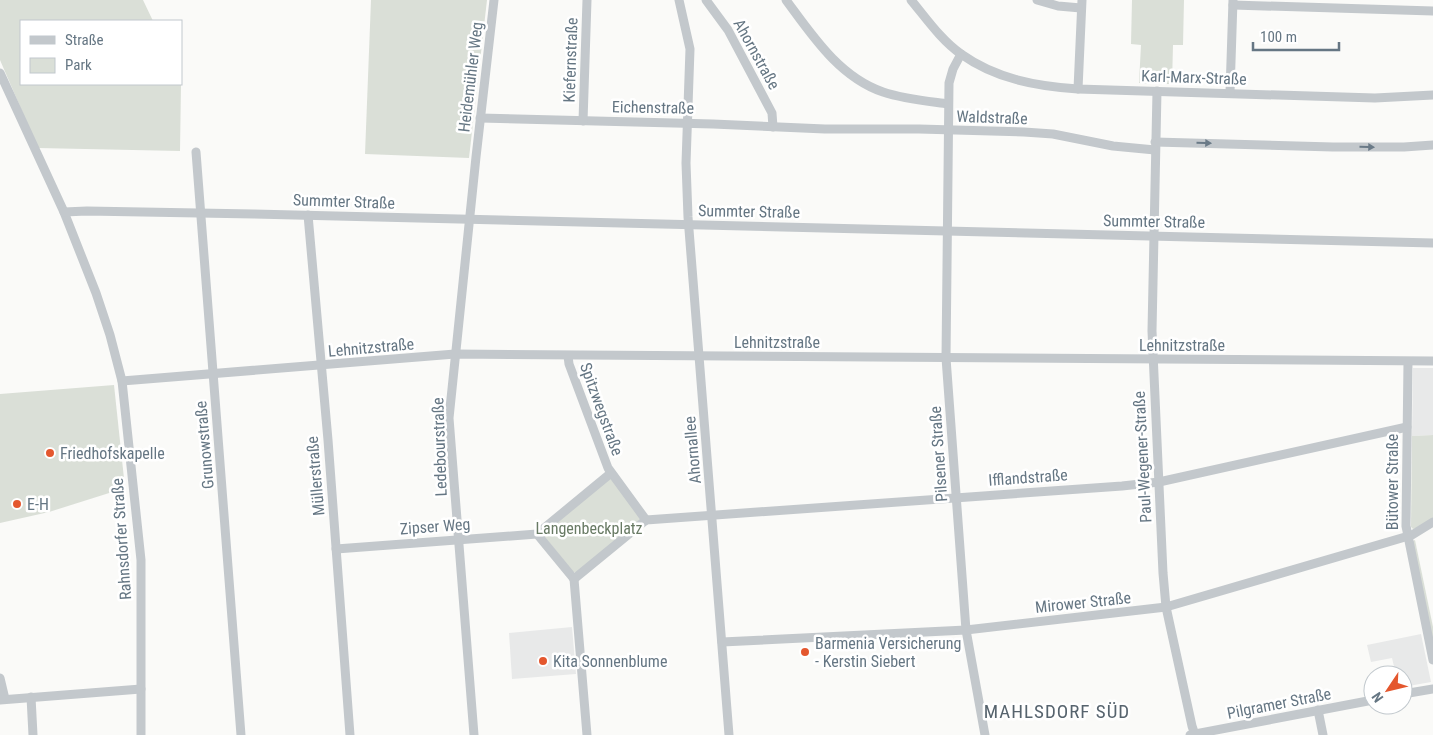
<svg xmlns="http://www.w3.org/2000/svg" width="1433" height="735" font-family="'Roboto Condensed',sans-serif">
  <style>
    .built { fill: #e8e9e9 }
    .green { fill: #dadfd7 }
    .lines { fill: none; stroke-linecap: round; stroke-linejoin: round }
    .minor { stroke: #c3c8cc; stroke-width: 9 }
    .oneway { fill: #6a7a87 }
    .poi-dot { fill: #e4572e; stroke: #fff; stroke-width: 2 }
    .labels { text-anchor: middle; stroke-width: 5; stroke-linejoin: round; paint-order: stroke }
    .street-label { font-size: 16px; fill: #657683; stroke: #fff }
    .poi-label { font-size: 16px; fill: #657683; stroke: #fff; text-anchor: start }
    .park-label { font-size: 16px; fill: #687a64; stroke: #fff }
    .quarter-label { font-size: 19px; letter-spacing: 1px; fill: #57646e; stroke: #fff }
  </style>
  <rect width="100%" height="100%" fill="#fafaf8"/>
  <g class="built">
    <polygon points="1413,368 1433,368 1433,435 1412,436"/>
    <polygon points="572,627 576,674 512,679 509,633"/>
    <polygon points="1421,634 1431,682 1403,687 1403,675 1396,675 1392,658 1371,662 1367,645"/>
  </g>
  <g class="green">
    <polygon points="0,0 143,0 153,21 21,21 21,84 181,84 180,151 38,148 0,60"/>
    <polygon points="371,0 487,0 469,158 365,154"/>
    <polygon points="1132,0 1184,0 1183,45 1173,45 1172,84 1161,84 1161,79 1157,80 1156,84 1139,83 1141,45 1131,44"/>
    <polygon points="114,385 125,488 49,512 0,523 0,394"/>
    <polygon points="1433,435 1433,518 1420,527 1413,529 1411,527 1412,436"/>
    <polygon points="610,477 641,519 577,573 573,572 544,536 544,530"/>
    <polygon points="1415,540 1433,627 1433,646 1411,542"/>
  </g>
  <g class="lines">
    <g class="minor">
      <polyline points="679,0 690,49 686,163 688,217 729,735"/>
      <polyline points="706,0 728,30 772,113 773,127"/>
      <path d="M786 0C812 35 839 77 883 92 904 99 926 101 948 104"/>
      <path d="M911 0C926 18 941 40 961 54 996 79 1036 86 1078 89L1375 98 1433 95"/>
      <polyline points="1037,0 1058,6 1081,8"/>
      <polyline points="1233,5 1433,11"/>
      <polyline points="961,54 953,69 949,83 946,358 966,630 985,735"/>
      <polyline points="0,73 64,212 96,293 110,335 122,381 141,560 141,735"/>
      <polyline points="1078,89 1082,0"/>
      <polyline points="1157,91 1152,331 1163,573 1166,607 1192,726 1195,735"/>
      <polyline points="1230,92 1233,0"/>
      <polyline points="480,118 713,124 825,129 919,129 1024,132 1053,134 1113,146 1155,150"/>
      <polyline points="583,121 587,0"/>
      <polyline points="1155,142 1333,147 1404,147 1433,145"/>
      <polyline points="196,152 241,735"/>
      <polyline points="64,212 87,211 254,214 1433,243"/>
      <polyline points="308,215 328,440 350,735"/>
      <polyline points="568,356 569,364 608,468 646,520"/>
      <polyline points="1408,362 1406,526 1433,660"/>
      <polyline points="122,381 455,354 1433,361"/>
      <polyline points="646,520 1122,486 1159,482 1407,427"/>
      <polyline points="336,549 537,534"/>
      <polyline points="574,579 587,735"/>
      <polyline points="574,579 537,534 611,473"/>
      <polyline points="574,579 646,520"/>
      <polyline points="722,642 966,630 1166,607 1412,535 1433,522"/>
      <polyline points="0,678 5,699"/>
      <polyline points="1403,694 1433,689"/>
      <polyline points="31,697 33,735"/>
      <polyline points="0,700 141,689"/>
      <polyline points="1318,710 1323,735"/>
      <polyline points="474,735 449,418 476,157 494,0"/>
      <polyline points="1190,735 1373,700"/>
    </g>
  </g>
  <defs><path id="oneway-solid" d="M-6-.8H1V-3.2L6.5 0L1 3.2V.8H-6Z" transform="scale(1.25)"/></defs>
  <g class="oneway">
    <use href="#oneway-solid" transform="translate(1204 143) rotate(2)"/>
    <use href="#oneway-solid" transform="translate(1367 147) rotate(1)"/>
  </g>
  <g class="poi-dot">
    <circle cx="50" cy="453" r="5"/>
    <circle cx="17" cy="504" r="5"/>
    <circle cx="805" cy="652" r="5"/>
    <circle cx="543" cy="661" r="5"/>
  </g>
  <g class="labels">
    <g class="street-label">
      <text transform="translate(757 54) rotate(61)" y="6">Ahornstraße</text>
      <text transform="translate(570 60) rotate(-88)" y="6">Kiefernstraße</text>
      <text transform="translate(470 77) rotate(-83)" y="6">Heidemühler Weg</text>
      <text transform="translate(1194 77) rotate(2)" y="6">Karl-Marx-Straße</text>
      <text transform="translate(653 107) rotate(1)" y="6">Eichenstraße</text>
      <text transform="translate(992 117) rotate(2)" y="6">Waldstraße</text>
      <text transform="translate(344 201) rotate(2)" y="6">Summter Straße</text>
      <text transform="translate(749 211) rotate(1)" y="6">Summter Straße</text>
      <text transform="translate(1154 221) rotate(1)" y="6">Summter Straße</text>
      <text x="777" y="348">Lehnitzstraße</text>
      <text x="1182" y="351">Lehnitzstraße</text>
      <text transform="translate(371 347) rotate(-5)" y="6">Lehnitzstraße</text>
      <text transform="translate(602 409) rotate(70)" y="6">Spitzwegstraße</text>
      <text transform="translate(204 445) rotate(-95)" y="6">Grunowstraße</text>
      <text transform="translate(439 447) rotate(-92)" y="6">Ledebourstraße</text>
      <text transform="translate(692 450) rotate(-95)" y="6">Ahornallee</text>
      <text transform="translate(938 454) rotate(-94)" y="6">Pilsener Straße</text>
      <text transform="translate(1142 457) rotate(-93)" y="6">Paul-Wegener-Straße</text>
      <text transform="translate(315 476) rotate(-95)" y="6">Müllerstraße</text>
      <text transform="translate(1028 477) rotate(-4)" y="6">Ifflandstraße</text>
      <text transform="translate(1392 482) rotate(-90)" y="6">Bütower Straße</text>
      <text transform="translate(435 526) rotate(-4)" y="6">Zipser Weg</text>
      <text transform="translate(121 539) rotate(-94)" y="6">Rahnsdorfer Straße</text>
      <text transform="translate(1083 602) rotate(-6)" y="6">Mirower Straße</text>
      <text transform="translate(1279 703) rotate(-11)" y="6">Pilgramer Straße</text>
    </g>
    <g class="poi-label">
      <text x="60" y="459">Friedhofskapelle</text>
      <text x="27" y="510">E-H</text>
      <text x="815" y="649">Barmenia Versicherung<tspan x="815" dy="18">- Kerstin Siebert</tspan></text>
      <text x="553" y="667">Kita Sonnenblume</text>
    </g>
    <g class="park-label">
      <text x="589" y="534">Langenbeckplatz</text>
    </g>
    <g class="quarter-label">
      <text x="1057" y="718">MAHLSDORF SÜD</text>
    </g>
  </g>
  <rect x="20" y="20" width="162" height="65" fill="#ffffff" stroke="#c1c8cd"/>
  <rect x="30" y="36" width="25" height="8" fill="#c3c8cc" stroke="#c1c8cd"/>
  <text x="65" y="45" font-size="15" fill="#657683">Straße</text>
  <rect x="30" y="58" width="25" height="15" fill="#dadfd7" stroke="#c1c8cd"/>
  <text x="65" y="70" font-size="15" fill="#657683">Park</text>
  <g transform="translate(1388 690) rotate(235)"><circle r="24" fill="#ffffff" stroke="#c1c8cd"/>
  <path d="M0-4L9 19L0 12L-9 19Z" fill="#e4572e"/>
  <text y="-8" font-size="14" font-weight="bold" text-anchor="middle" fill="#657683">N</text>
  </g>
  <path d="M1253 42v8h86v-8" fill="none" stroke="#657683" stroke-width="2.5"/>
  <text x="1260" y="42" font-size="15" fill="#657683" stroke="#ffffff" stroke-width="4" paint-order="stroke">100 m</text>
</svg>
